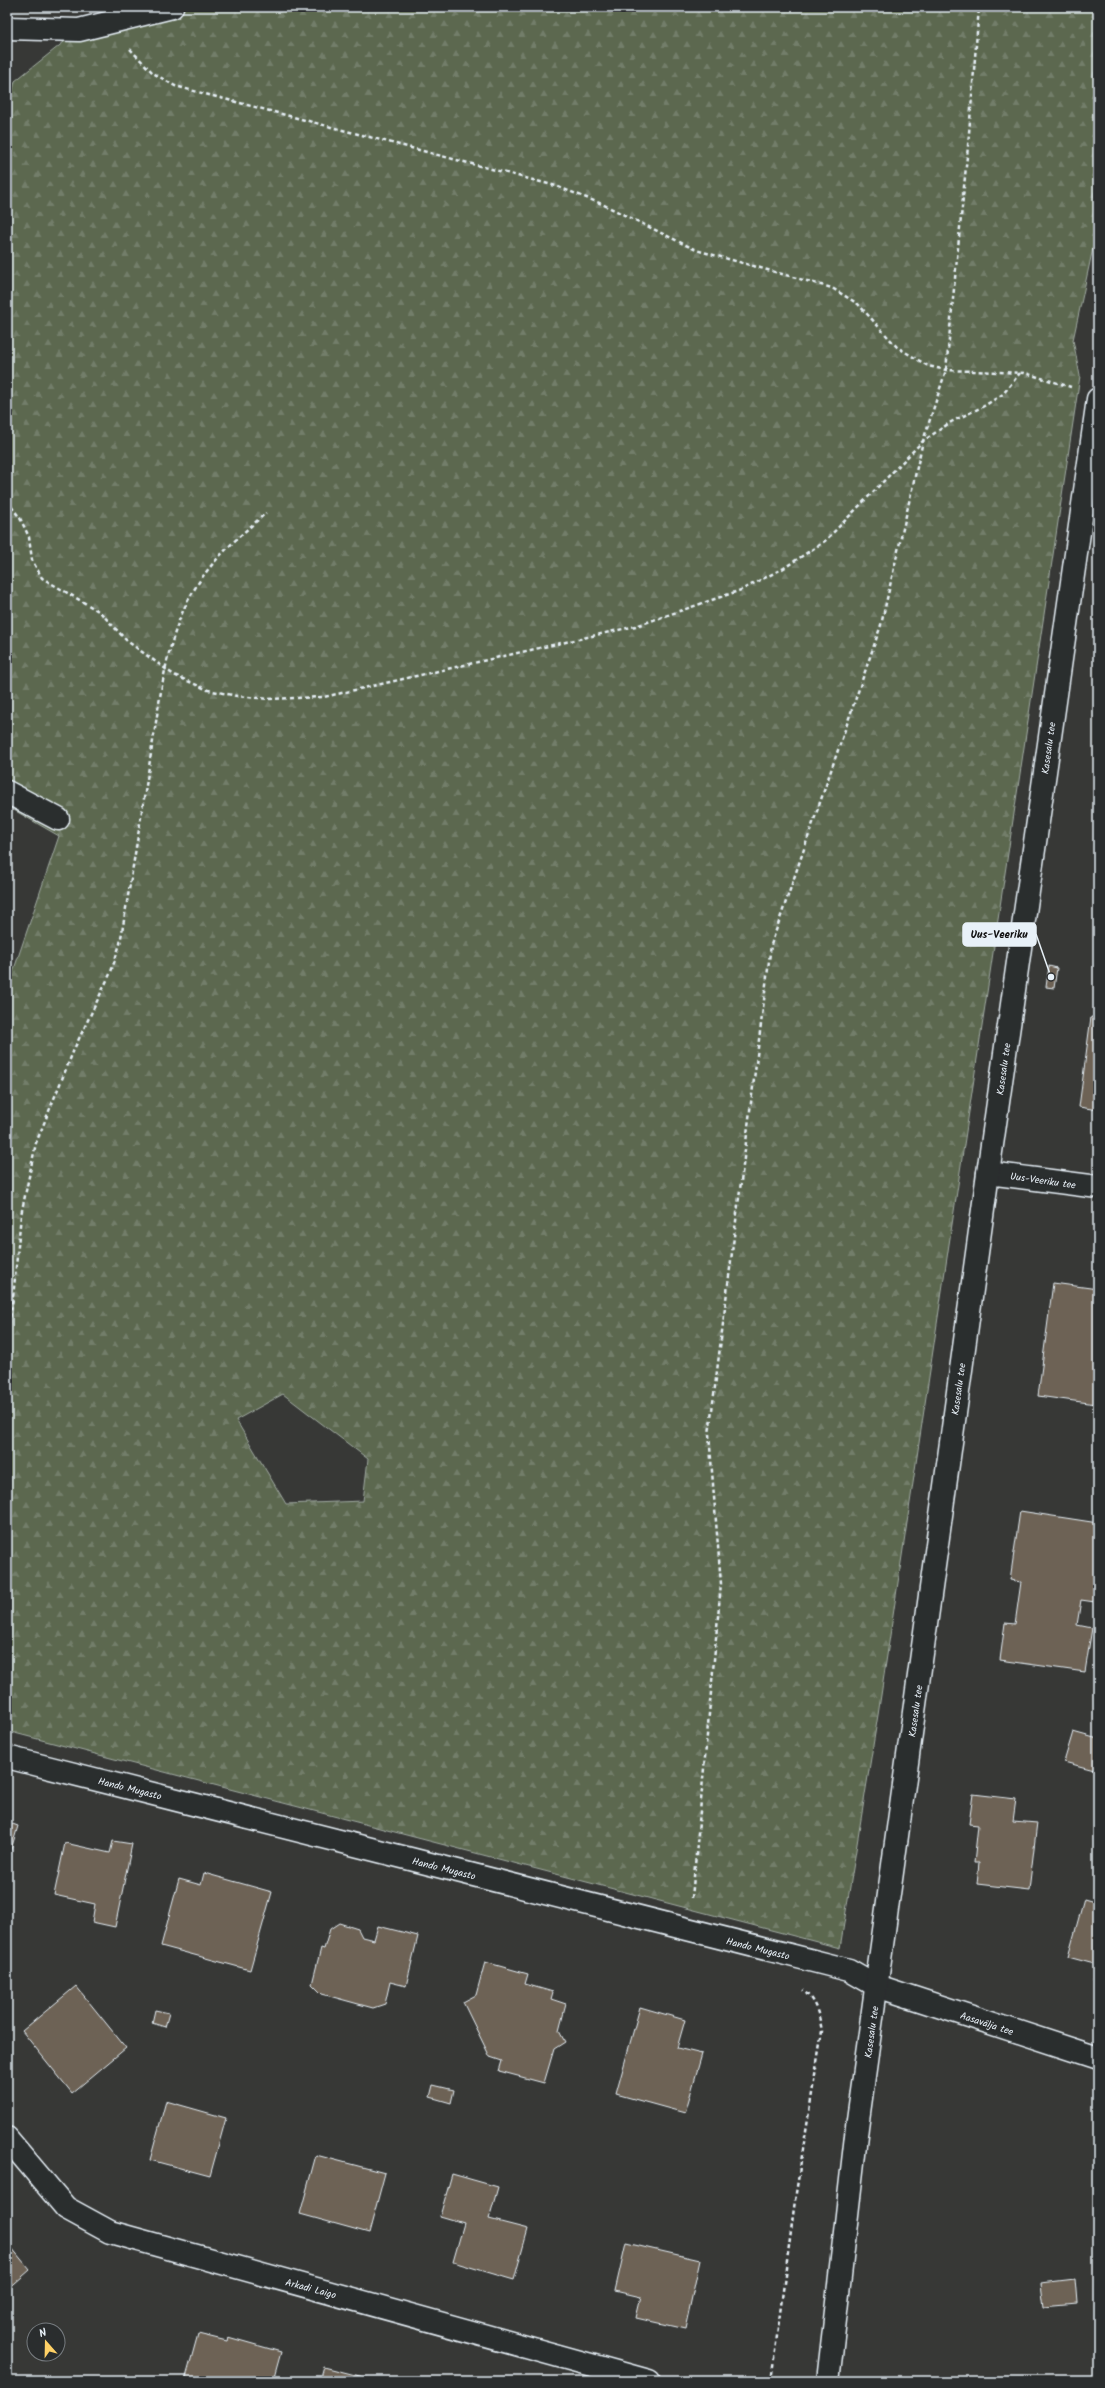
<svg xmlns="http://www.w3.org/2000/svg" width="1105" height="2388" font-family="Kalam,sans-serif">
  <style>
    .forest { fill: url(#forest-firs); stroke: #a2aca4; fill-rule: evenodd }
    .building { fill: #6d6254; stroke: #e8f1f8 }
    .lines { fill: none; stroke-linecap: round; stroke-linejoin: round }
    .minor-casing { stroke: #e8f1f8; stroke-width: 25 }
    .path { stroke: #e8f1f8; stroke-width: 2.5; stroke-dasharray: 4 3; stroke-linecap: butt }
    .minor { stroke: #2a2d2e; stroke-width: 22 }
    .labels { text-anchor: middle; stroke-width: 3.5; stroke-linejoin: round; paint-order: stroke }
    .street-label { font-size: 10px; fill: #e8f1f8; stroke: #2a2d2e }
    .leader { fill: none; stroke: #e8f1f8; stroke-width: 1.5 }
    .callout-dot { fill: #e8f1f8; stroke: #2a2d2e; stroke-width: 1.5 }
    .callout { fill: #e8f1f8; stroke: #e8f1f8; stroke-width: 1.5 }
    .callout-label { font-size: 11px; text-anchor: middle; font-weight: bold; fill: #111 }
  </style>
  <defs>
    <pattern id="forest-firs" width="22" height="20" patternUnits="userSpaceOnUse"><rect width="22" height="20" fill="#5c6850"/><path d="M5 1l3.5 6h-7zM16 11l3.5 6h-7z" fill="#737e6a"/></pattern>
  </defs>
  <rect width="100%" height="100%" fill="#373836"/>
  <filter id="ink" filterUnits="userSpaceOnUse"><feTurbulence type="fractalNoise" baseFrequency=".025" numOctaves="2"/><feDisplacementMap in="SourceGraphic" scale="8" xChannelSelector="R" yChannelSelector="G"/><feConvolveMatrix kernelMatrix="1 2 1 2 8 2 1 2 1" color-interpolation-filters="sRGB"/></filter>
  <g filter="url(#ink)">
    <path class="forest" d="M172 7H1098V225L1073 340 1080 376 878 1715 840 1948 7 1731V990L59 836 7 806V116L15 81 79 30ZM283 1394 368 1459 363 1501 286 1504 236 1420Z"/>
    <g class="building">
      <polygon points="1049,966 1057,968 1054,988 1046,987"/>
      <polygon points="1091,1017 1098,1018 1098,1110 1079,1107"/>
      <polygon points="1053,1283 1098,1289 1096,1404 1038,1396"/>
      <polygon points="1020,1511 1098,1523 1098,1582 1095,1602 1081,1600 1077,1625 1092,1628 1085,1672 1000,1660 1005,1623 1015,1624 1021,1582 1010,1580"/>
      <polygon points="1073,1732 1098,1739 1098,1771 1064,1762"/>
      <polygon points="973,1794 1016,1799 1013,1821 1037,1823 1029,1890 977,1884 979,1863 974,1863 978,1825 969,1824"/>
      <polygon points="7,1822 18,1826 7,1863"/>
      <polygon points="113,1841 132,1844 115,1927 92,1922 95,1904 54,1895 65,1843 110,1853"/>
      <polygon points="204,1873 272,1892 250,1970 161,1946 179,1879 201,1885"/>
      <polygon points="1084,1899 1098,1903 1098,1983 1093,1982 1098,1965 1068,1957"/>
      <polygon points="339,1923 358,1929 362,1937 374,1940 378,1926 418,1936 406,1986 390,1982 385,2004 373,2008 322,1994 312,1984 321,1948 324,1949 330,1929"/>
      <polygon points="485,1962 528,1974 525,1984 553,1992 551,1999 566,2004 559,2031 565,2042 554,2049 544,2083 499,2071 502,2061 490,2057 463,2002 476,1995"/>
      <polygon points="76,1986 126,2048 72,2093 22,2031"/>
      <polygon points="640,2007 685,2020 677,2048 702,2054 685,2113 616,2094"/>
      <polygon points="155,2010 169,2013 165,2027 152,2023"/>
      <polygon points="433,2085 454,2090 451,2103 430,2097"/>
      <polygon points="166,2101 226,2118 210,2176 150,2160"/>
      <polygon points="316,2155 385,2173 369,2233 300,2214"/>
      <polygon points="452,2174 498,2187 489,2219 528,2229 514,2280 453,2262 464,2223 440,2216"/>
      <polygon points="7,2242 30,2270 7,2290"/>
      <polygon points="626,2243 700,2260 685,2329 636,2318 641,2297 615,2291"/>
      <polygon points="1075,2279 1077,2304 1044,2307 1041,2283"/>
      <polygon points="198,2334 227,2341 228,2337 281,2352 273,2381 185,2381"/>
      <polygon points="324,2367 379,2381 320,2381"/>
    </g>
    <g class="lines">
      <g class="minor-casing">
        <g id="minor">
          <polyline points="7,28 79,30 172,7"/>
          <polyline points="7,792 58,819"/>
          <polyline points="988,1173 1098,1187"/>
          <polyline points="7,1757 849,1970 877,1986 1098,2058"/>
          <polyline points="7,2138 66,2208 110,2232 649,2381"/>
          <polyline points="828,2381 857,2127 988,1173 1098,399"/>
        </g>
      </g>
      <g class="path">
        <polyline points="130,49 153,73 175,86 556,186 602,204 696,250 832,288 858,304 897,347 928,366 946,370 1025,373 1071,387"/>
        <polyline points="7,501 20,518 29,537 32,560 42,578 100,612 127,641 174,675 208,690 237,696 269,699 324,697 636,626 741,590 784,568 825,541 923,441 951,422 984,406 1003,394 1020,373"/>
        <path d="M7 1338 13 1298 21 1215 36 1143 75 1047 111 972 120 944C131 878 142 813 152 747 160 700 166 640 190 597 208 563 237 538 266 513"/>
        <polyline points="692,1898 721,1584 709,1434 771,945 881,625 923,441 946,370 968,146 979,7"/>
        <path d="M771 2381 796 2193 822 2031C819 2014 816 2002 803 1990"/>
      </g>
      <use href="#minor" class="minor"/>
    </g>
  </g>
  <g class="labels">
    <g class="street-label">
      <text transform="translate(1048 748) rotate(-82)" y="4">Kasesalu tee</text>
      <text transform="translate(1003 1069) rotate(-82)" y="4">Kasesalu tee</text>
      <text transform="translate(1043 1180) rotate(8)" y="4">Uus-Veeriku tee</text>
      <text transform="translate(958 1389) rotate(-82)" y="4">Kasesalu tee</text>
      <text transform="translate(915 1711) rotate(-82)" y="4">Kasesalu tee</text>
      <text transform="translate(130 1788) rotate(14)" y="4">Hando Mugasto</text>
      <text transform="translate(444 1868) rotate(14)" y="4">Hando Mugasto</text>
      <text transform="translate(758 1948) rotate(14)" y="4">Hando Mugasto</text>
      <text transform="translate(987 2023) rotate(18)" y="4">Aasavälja tee</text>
      <text transform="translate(871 2032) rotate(-82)" y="4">Kasesalu tee</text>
      <text transform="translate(311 2288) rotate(15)" y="4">Arkadi Laigo</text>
    </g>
  </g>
  <path class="leader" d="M1051 977L1036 934"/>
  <circle class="callout-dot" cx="1051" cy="977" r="4"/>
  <rect class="callout" x="963" y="923" width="73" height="23" rx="4"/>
  <g class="callout-label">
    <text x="999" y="938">Uus-Veeriku</text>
  </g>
  <rect width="1105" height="2388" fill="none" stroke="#2a2d2e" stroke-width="24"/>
  <rect x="12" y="12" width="1081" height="2364" fill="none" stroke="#e8f1f8" stroke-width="1.5" filter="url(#ink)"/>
  <g transform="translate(46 2342) rotate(340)"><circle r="19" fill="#2a2d2e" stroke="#767b7f"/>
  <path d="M0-3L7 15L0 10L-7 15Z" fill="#ffd166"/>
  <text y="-6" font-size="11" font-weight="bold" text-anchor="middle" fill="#e8f1f8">N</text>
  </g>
</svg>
